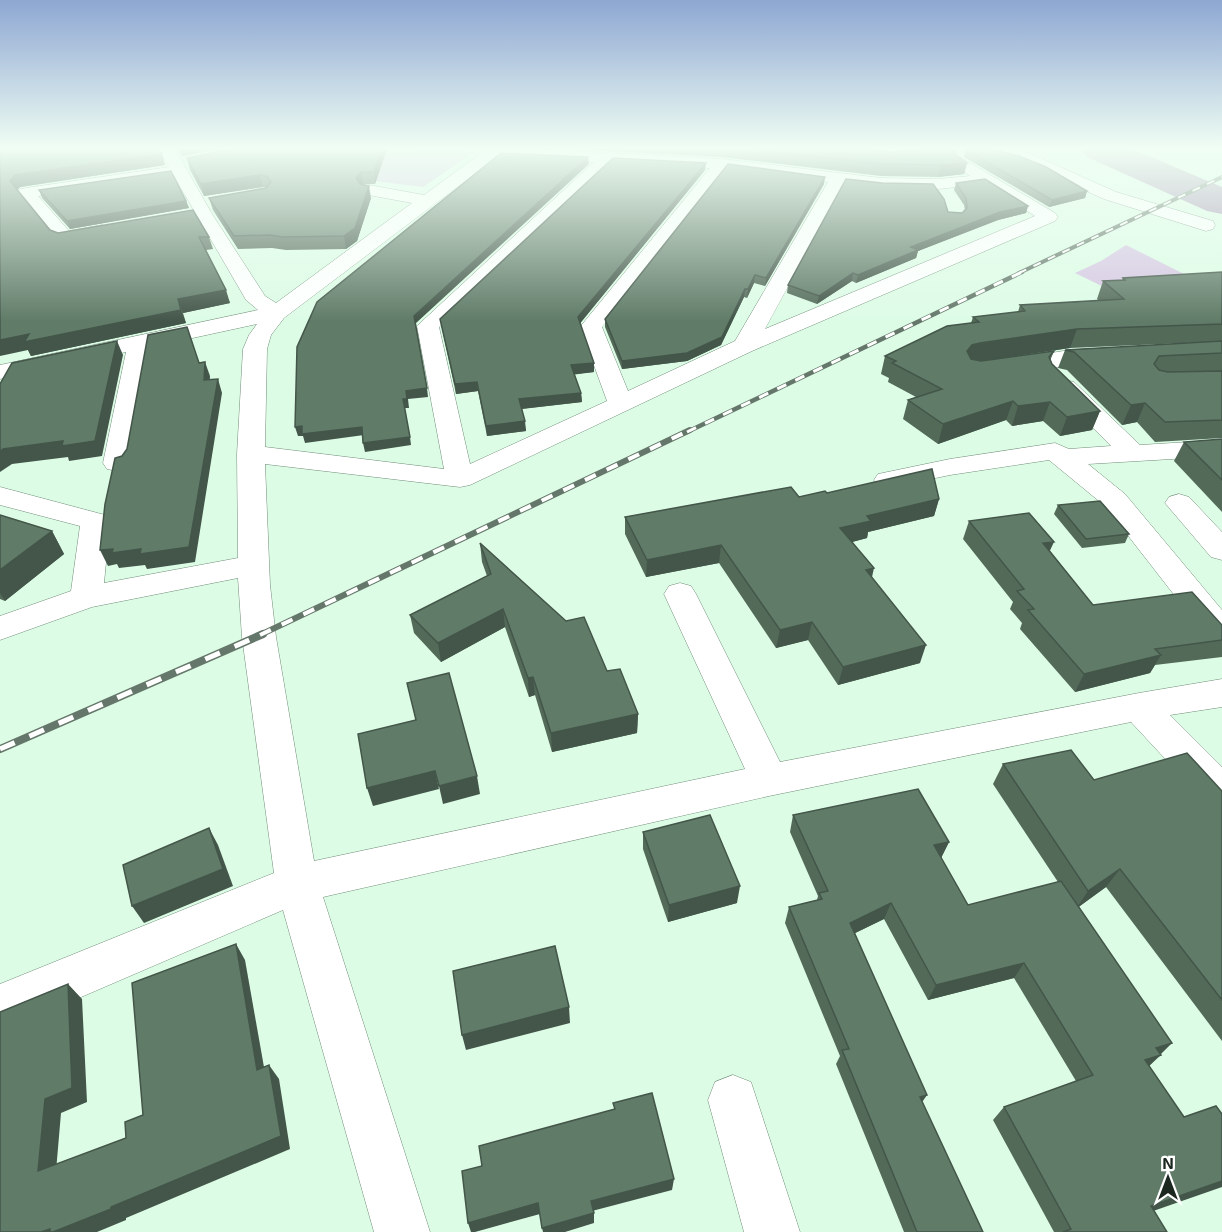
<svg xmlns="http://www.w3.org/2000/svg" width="1222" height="1232" font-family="'Exo 2',sans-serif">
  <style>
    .green { fill: #d6c6e3 }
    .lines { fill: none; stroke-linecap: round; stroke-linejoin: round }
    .river { fill: #a494b2; fill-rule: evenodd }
    .minor-casing { stroke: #718d79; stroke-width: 1 }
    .minor { fill: #fff; fill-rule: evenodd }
    .rail-far3-casing { stroke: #65776a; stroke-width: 4 }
    .rail-far2-casing { stroke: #65776a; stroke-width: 4.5 }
    .rail-far1-casing { stroke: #65776a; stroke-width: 6 }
    .rail-casing { stroke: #65776a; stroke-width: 8 }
    .rail-far3 { stroke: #fff; stroke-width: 2; stroke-dasharray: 8; stroke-linecap: butt }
    .rail-far2 { stroke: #fff; stroke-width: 3; stroke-dasharray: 10; stroke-linecap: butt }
    .rail-far1 { stroke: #fff; stroke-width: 4; stroke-dasharray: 12; stroke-linecap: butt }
    .rail { stroke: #fff; stroke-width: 5; stroke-dasharray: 16; stroke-linecap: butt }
    .wall { fill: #536a59 }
    .shaded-wall { fill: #435649 }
    .building { fill: #607b68; stroke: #435649; stroke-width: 1.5 }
  </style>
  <rect width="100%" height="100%" fill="#ddfce6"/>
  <g class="green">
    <polygon points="479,149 423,187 374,181 353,191 376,153"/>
    <polygon points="1126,245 1208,286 1112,291 1075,273 1101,261"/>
  </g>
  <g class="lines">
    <polygon class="river" points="1082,149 1132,149 1222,187 1222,214 1207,211 1087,157"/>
    <g class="minor-casing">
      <g id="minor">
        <path d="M159 149H175L212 214 265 296 276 303 412 203 363 194 360 190 363 186 369 185 424 195 487 149H529L722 159 881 178 938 179 970 176 952 162 960 157 1055 213 1058 217 1055 221 752 351 470 485 460 487 265 464 270 585 276 637 314 861 745 769 664 594 669 586 680 583 691 586 696 594 780 762 1139 693 1222 679V707L1170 715 1222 767V809L1208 805 1131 722 769 796 323 897 430 1232H374L283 910 0 1032V984L274 873 242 637 238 578 92 607 0 640V616L71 591 80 526 0 505V487L105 515 110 521 104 583 238 558 237 454 243 349 249 335 257 324 151 347 131 463 127 469 117 471 107 469 103 463 126 352 0 379V365L258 310 246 300 174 176 38 196 69 231 102 225 109 227 111 231 109 235C94 239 72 245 57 241L17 193 20 189 26 188 169 167ZM497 157 594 162 417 326 444 469 265 447 267 349 271 335 284 318ZM612 163 710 168 580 327 607 401 470 464 439 327ZM726 169 828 182 735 341 628 391 602 327ZM844 184 881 188 938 189 984 184 1035 216 765 329Z"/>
        <polygon points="819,149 893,149 897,156 889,161 827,154"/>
        <polygon points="976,149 1015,149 1029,153 1116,192 1213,221 1215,225 1213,229 1206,231 1104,199 1018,160 978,152"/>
        <polygon points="1107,348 1115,350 1119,355 1115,360 1006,374 998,372 994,367 998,362 1006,360 1070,350"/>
        <polygon points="1065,380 1074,382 1140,445 1222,440 1222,456 1088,464 1125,494 1222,610 1222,645 1210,641 1105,506 1049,460 950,475 888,488 878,486 874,480 878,474 950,459 1055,443 1069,449 1111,446 1053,387 1056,382"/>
        <polygon points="1179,494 1189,497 1222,532 1222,560 1211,557 1165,503 1169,497"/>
        <polygon points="733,1075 751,1082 800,1232 744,1232 708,1100 715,1082"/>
      </g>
    </g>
    <use href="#minor" class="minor"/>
    <g class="rail-far3-casing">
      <polyline id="rail-far3" points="1019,273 1222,177"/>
    </g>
    <g class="rail-far2-casing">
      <polyline id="rail-far2" points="687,432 1022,272"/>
    </g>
    <g class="rail-far1-casing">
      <polyline id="rail-far1" points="260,635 690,430"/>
    </g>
    <g class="rail-casing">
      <polyline id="rail" points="0,749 263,634"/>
    </g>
    <use href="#rail-far3" class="rail-far3"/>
    <use href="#rail-far2" class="rail-far2"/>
    <use href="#rail-far1" class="rail-far1"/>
    <use href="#rail" class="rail"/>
  </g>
  <g class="wall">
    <polygon points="0,149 165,165 20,187 17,190 50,230 58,233 209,237 213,249 206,250 230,303 183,313 186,323 31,356 28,350"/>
    <polygon points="177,149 218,149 182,156"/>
    <polygon points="387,149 375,184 363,184 362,185 371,198 357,241 346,249 286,250 272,248 238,249 213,210 209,198 267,188 263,187 204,196 190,170 187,158"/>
    <polygon points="565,149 864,149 891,152 927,149 957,149 956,154 967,163 964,174 938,177 881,176 722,157"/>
    <polygon points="966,150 1087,191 1085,198 1049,207 964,157"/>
    <polygon points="705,170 580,323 594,372 574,374 581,393 582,402 522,409 526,431 487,436 478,391 456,394 440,319"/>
    <polygon points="956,183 1028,206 1026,213 998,220 918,251 916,258 856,283 852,281 817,304 787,293 788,285 948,212 962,213 965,210 964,205 954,190"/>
    <polygon points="824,184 765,286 754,283 747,298 744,297 721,345 687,361 622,369 605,327 605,319"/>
    <polygon points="39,190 186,201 189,208 70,229 42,198"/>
    <polygon points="1222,272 1222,438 1155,442 1137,422 1122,425 1067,370 1058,368 1065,350 1207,342 1070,348 979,361 1054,351 1050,361 1052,364 1100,411 1092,430 1060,436 1043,421 1012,426 1006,420 938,444 903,419 908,400 916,397 888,382 889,378 881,374 885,356 971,323 973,317 1018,312 1020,305 1099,301 1097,299 1103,281 1122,280 1123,278"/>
    <polygon points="1222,439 1222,512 1174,461 1184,442"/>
    <polygon points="827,493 939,499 934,516 868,532 867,538 852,542 920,663 838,685 808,640 776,648 719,563 646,577 625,534 625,517"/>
    <polygon points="1058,505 1129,534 1125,543 1082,548 1054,514"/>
    <polygon points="0,515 52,531 64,554 5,601 0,599"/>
    <polygon points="969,521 1050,551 1093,605 1222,625 1222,657 1155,665 1150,673 1075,692 1020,629 1022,623 1010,609 1013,602 963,539"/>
    <polygon points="480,543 607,671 638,714 637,733 552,752 535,695 529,697 505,627 441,662 414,633 410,615 487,576 482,562"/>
    <polygon points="1003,764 1094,780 1222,791 1222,1041 1106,887 1078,907 1161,1055 1149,1066 1154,1210 1167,1232 1054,1232 993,1120 1004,1107 1076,1081 1014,978 928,1000 884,919 855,933 922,1102 983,1232 904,1232 836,1064 840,1056 785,923 789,907 817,900 818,896 790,832 793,815 949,842 941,858 968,905 1058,882 993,784"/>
    <polygon points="643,832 737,903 668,922 643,849"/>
  </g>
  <g class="shaded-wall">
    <polygon points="180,149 218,149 182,156"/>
    <polygon points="381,149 387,149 375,184 374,172"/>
    <polygon points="162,154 165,165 20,187 15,193 10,181 15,175"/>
    <polygon points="588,157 589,164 415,324 414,316"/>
    <polygon points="706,163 705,170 578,326 578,317"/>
    <polygon points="967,163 964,174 938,177 941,165"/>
    <polygon points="361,172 363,184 358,190 356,178"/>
    <polygon points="260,175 263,187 204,196 201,184"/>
    <polygon points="825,177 824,184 765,286 766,278"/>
    <polygon points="369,186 371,198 357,241 346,249 344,236"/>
    <polygon points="1087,191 1085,198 1049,207 1052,200"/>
    <polygon points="186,201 189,208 70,229 67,221"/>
    <polygon points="1028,206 1026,213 998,220 918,251 916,258 856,283 858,275 911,247 1000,212"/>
    <polygon points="853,273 852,281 817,304 819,296"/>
    <polygon points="755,275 754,283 747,298 748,289"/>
    <polygon points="745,289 744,297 721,345 687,361 622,369 622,361"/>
    <polygon points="226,290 230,303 183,313 178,299"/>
    <polygon points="181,310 186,323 31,356 28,350 0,356 0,340 29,334"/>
    <polygon points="1077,329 1070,348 975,362 966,364 967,351 972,345"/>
    <polygon points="117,341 123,355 102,456 69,461 68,457 12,464 0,472 0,452 3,449 63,441"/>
    <polygon points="205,362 210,376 209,394 204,380"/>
    <polygon points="594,363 594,372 571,375 571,365"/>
    <polygon points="218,379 222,393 195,562 147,569 145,565 119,568 117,564 108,566 100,550"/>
    <polygon points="477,382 478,391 456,394 455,384"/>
    <polygon points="427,388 428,397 408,399 409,408 405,408 403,399 406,391"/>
    <polygon points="581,393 582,402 520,409 519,399"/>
    <polygon points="1013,401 1006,420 938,444 943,424"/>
    <polygon points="1050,402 1043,421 1012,426 1018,406"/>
    <polygon points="1145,403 1137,422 1122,425 1131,405"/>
    <polygon points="1100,411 1092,430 1060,436 1067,417"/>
    <polygon points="525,421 526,431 487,436 486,426"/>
    <polygon points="302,426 362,427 364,435 305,443 303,436 298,436 295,427"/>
    <polygon points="410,437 411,445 365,452 363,443"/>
    <polygon points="939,499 934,516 868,532 867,538 837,546 840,528 867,516"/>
    <polygon points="52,531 64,554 5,601 0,593 0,570"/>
    <polygon points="1054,542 1046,559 1043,543"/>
    <polygon points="721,545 719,563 646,577 647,560"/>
    <polygon points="874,568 870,586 866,570"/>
    <polygon points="503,609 505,627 441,662 438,643"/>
    <polygon points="812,622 808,640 776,648 780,630"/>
    <polygon points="926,645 920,663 838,685 843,667"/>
    <polygon points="1161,655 1150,673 1075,692 1084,674"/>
    <polygon points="533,677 535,695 529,697 528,678"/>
    <polygon points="638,714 637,733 552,752 551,733"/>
    <polygon points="435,771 439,789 373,806 367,788"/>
    <polygon points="477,776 480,794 443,804 439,786"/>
    <polygon points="209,828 218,845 233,886 144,923 132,906"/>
    <polygon points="949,842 941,858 934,845"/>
    <polygon points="1120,869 1106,887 1076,909 1088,891"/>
    <polygon points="740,886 737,903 668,922 669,905"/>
    <polygon points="891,903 884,919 845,938 850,923"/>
    <polygon points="236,944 245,960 267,1084 257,1070"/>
    <polygon points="1024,963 1014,978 928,1000 936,985"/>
    <polygon points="68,984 82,999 87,1102 61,1113 55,1183 38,1171 45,1099"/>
    <polygon points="569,1007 570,1023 466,1050 462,1035"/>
    <polygon points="1172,1043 1147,1068 1131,1074 1156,1048"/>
    <polygon points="269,1065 279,1079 290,1149 126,1218 126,1220 97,1232 41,1232 111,1207"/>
    <polygon points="927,1095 918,1108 920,1097"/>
    <polygon points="674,1179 672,1190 592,1211 591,1201"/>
    <polygon points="1222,1181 1222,1187 1136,1217 1151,1206"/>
    <polygon points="538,1203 540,1214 475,1232 471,1232 468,1223"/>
    <polygon points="594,1213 594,1223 565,1232 543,1232 542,1228"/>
  </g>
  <g class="building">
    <polygon points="0,149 159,149 162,154 15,175 10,181 50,230 58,233 193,210 209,237 199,237 226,290 178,299 181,310 24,342 29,334 0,340"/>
    <polygon points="232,149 381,149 374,172 361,172 356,178 360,184 369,186 355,228 344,236 283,237 269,235 234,236 209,198 266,188 271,182 268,177 260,175 201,184 187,158"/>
    <polygon points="752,149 864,149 891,152 927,149 953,149 953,153 967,163 941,165 883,164"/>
    <polygon points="977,149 990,149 1019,156 1046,167 1087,191 1052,200 966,150"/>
    <polygon points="501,153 588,157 414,316 427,388 406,391 407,399 403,399 410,437 363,443 362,427 302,434 302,426 295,427 297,347 317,302"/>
    <polygon points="613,158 706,163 578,317 594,363 571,365 581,393 519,399 525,421 486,426 477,382 455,384 440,319"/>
    <polygon points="728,164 825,177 766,278 755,275 748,289 745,289 722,337 687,353 622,361 605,319"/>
    <polygon points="171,171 186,201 67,221 39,190"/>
    <polygon points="846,179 882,183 933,184 944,199 948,212 962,213 967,208 966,198 956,183 985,179 1028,206 1000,212 911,247 918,250 858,275 853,273 819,296 788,285"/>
    <polygon points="1222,272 1222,324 1077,329 980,343 972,345 967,351 971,359 981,361 1054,351 1049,357 1052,364 1100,411 1067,417 1050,402 1018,406 1013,401 943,424 908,400 942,389 892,363 896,361 885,356 947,326 979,322 973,317 1025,311 1020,305 1124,299 1103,281 1125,280 1123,278"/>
    <polygon points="187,327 199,363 205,362 204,380 218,379 189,547 140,554 141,549 112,553 113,549 100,550 105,504 115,458 122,456 127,449 148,335"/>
    <polygon points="117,341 95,441 62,446 63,441 3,449 0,452 0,384 12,363"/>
    <polygon points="1222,341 1222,353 1159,356 1154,364 1159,370 1168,372 1222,371 1222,420 1165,422 1145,403 1131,405 1074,352 1065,350"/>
    <polygon points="1222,439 1222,480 1184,442"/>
    <polygon points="932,469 939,499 867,516 871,521 840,528 874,568 866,570 926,645 843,667 812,622 780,630 721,545 647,560 625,517 791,487 799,497 825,491 827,493"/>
    <polygon points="1100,501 1129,534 1086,539 1058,505"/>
    <polygon points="1029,513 1054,542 1043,543 1093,605 1192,592 1222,625 1222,640 1155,649 1161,655 1084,674 1028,610 1034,609 1017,591 1024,589 969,521"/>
    <polygon points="0,515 52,531 0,570"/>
    <polygon points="480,543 566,621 584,617 607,671 620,669 638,714 551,733 533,677 528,678 503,609 438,643 410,615 491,574"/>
    <polygon points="449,673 477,776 439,786 435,771 367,788 358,734 416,720 407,683"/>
    <polygon points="1071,750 1094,780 1187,753 1222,791 1222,1000 1120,869 1088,891 1003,764"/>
    <polygon points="918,789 949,842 934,845 968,905 1061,881 1172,1043 1156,1048 1161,1055 1145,1060 1184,1117 1216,1106 1222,1114 1222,1181 1151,1206 1167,1232 1063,1232 1071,1229 1004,1107 1093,1075 1024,963 936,985 891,903 850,923 927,1095 920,1097 983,1232 917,1232 842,1050 849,1049 789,907 822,899 819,893 828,891 793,815"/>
    <polygon points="710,815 740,886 669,905 643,832"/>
    <polygon points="209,828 223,869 132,906 123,865"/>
    <polygon points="236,944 257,1070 269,1065 281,1136 111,1207 111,1209 53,1232 50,1232 50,1229 41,1232 0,1232 0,1012 68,984 72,1088 45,1099 38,1171 126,1138 125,1122 143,1115 132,983"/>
    <polygon points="555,946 569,1007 462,1035 453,971"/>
    <polygon points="652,1093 674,1179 591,1201 594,1213 542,1228 538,1203 468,1223 462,1171 482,1166 479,1146 615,1109 613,1103"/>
  </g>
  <linearGradient id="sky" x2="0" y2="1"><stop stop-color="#8da7d2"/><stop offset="0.46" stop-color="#f0fef4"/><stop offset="1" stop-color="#f0fef4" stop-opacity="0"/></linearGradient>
  <rect width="1222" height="322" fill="url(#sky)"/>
  <g transform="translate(1168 1178)" stroke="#ffffff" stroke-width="4.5" paint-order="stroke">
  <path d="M0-4.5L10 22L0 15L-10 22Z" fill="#1c271f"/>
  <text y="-9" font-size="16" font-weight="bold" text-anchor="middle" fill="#1c271f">N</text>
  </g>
</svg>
